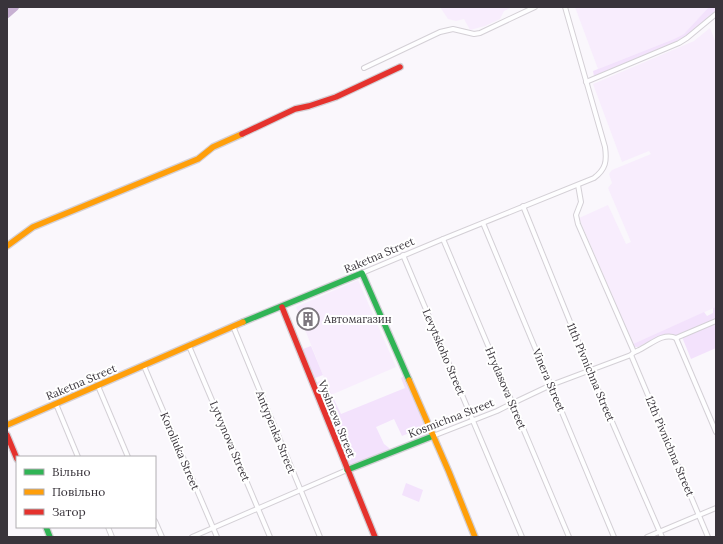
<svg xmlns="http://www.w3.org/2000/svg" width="723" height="544" font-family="Lora,serif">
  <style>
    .built { fill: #f8edfd }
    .green { fill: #f3e2fc }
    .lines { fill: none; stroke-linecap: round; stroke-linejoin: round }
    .river { stroke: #c7b0d2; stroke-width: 8 }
    .street-casing { stroke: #d4d0d6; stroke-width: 6 }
    .fast-casing { stroke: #d4d0d6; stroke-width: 8 }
    .slow-casing { stroke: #d4d0d6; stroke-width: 8 }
    .jam-casing { stroke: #d4d0d6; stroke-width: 8 }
    .street { stroke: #fefeff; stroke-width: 4 }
    .fast { stroke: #30b455; stroke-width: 5.5 }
    .slow { stroke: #ff9f0a; stroke-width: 5.5 }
    .jam { stroke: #e5322d; stroke-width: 5.5 }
    .labels { text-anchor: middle; stroke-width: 4; stroke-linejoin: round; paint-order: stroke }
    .street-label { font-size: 11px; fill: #39343b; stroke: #fff }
    .poi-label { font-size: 11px; fill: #39343b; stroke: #fff; text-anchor: start }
  </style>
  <rect width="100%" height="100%" fill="#faf7fc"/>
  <g class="built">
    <polygon points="440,7 512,7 504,11 500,19 485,26 470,30 464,19 456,21 448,19"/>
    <polygon points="575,7 709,7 684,34 674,39 598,69"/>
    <polygon points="710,28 716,43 716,307 633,344 579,218 608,205 626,244 631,242 608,188 612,183 609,174 612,170 651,154 649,151 622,162 593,84 694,41"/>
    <polygon points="358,280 396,367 331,395 296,307"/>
  </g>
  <g class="green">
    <polygon points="709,7 716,7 716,10 689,34 675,42 594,76 593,71 674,39 684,34"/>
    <polygon points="716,307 716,317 714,320 679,336 665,334 651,340 638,347 635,347 633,344 704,312 707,316 713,313 713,308"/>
    <polygon points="715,323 716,326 716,348 691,359 682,337"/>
    <polygon points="311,346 323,375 315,378 303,349"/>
    <polygon points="404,376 429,435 417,439 414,431 402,436 394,419 376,427 384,444 389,448 391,451 349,467 316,383 324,379 341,414 405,388 401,378"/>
    <polygon points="406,483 423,490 419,502 402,495"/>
  </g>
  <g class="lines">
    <polyline class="river" points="7,14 15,7"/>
    <g class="street-casing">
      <g id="street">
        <polyline points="364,68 440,32 453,29 474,34 480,33 535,7"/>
        <polyline points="586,82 679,43 687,38 716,14"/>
        <polyline points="578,185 581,202 576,215 578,224 634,352"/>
        <polyline points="523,206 590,371 662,537"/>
        <polyline points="483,223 614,537"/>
        <polyline points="443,239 569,537"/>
        <polyline points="403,255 522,537"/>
        <path d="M362 273 443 239 594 178C606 169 607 161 605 147L565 7"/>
        <polyline points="233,326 320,537"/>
        <polyline points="676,338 716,432"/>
        <polyline points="189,346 270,537"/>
        <polyline points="631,355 708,537"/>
        <polyline points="144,366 217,537"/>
        <polyline points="98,386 128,457"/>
        <polyline points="56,404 78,457"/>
        <path d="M433 436 497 411 513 403 551 385 631 355C634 351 636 352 639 350 650 345 663 332 676 338L716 321"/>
        <polyline points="155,521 162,537"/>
        <polyline points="108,527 112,537"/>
        <polyline points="192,537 347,470"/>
        <polyline points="647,537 716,508"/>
      </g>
    </g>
    <g class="fast-casing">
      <g id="fast">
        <polyline points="243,322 362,273 409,380"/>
        <polyline points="347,470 433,436"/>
        <polyline points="46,527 50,537"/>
      </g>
    </g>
    <g class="slow-casing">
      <g id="slow">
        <polyline points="7,246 33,227 198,159 213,147 242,134"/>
        <polyline points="409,380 449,472 475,537"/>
        <polyline points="7,425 243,322"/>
      </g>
    </g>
    <g class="jam-casing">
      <g id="jam">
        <polyline points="242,134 295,109 309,106 336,97 400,67"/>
        <polyline points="282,307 375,537"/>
        <polyline points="7,435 17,459"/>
      </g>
    </g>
    <use href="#street" class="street"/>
    <use href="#fast" class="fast"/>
    <use href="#slow" class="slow"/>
    <use href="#jam" class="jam"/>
  </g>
  <defs>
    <g id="building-ring" transform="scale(1.15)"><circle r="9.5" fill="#fff" stroke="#7d787f" stroke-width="1.5"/><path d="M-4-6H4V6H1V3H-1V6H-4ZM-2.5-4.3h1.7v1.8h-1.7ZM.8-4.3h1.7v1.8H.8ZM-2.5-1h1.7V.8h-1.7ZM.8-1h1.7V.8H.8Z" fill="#7d787f"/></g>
  </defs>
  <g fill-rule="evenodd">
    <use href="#building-ring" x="308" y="319"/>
  </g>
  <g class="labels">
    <g class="street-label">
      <text transform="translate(379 255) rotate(-23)" y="4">Raketna Street</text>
      <text transform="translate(444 352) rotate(67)" y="4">Levytskoho Street</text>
      <text transform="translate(591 372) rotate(67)" y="4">11th Pivnichna Street</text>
      <text transform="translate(549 380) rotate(67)" y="4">Vinera Street</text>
      <text transform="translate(81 382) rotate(-23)" y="4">Raketna Street</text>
      <text transform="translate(506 388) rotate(67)" y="4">Hrydasova Street</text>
      <text transform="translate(451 418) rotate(-21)" y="4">Kosmichna Street</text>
      <text transform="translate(337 419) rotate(68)" y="4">Vyshneva Street</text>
      <text transform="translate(276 432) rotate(68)" y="4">Antypenka Street</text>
      <text transform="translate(230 441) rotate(67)" y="4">Lytvynova Street</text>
      <text transform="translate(670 446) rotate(67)" y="4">12th Pivnichna Street</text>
      <text transform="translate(180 451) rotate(67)" y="4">Koroliuka Street</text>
    </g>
    <g class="poi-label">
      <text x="324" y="323">Автомагазин</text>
    </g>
  </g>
  <rect width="723" height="544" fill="none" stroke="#39343b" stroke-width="16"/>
  <rect x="16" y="456" width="140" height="72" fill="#ffffff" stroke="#b0aeb1"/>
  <rect x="24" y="469" width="20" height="6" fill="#30b455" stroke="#b0aeb1"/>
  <text x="52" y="476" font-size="12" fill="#39343b">Вільно</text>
  <rect x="24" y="489" width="20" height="6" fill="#ff9f0a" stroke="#b0aeb1"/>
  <text x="52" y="496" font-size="12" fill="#39343b">Повільно</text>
  <rect x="24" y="509" width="20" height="6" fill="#e5322d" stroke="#b0aeb1"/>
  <text x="52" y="516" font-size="12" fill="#39343b">Затор</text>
</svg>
